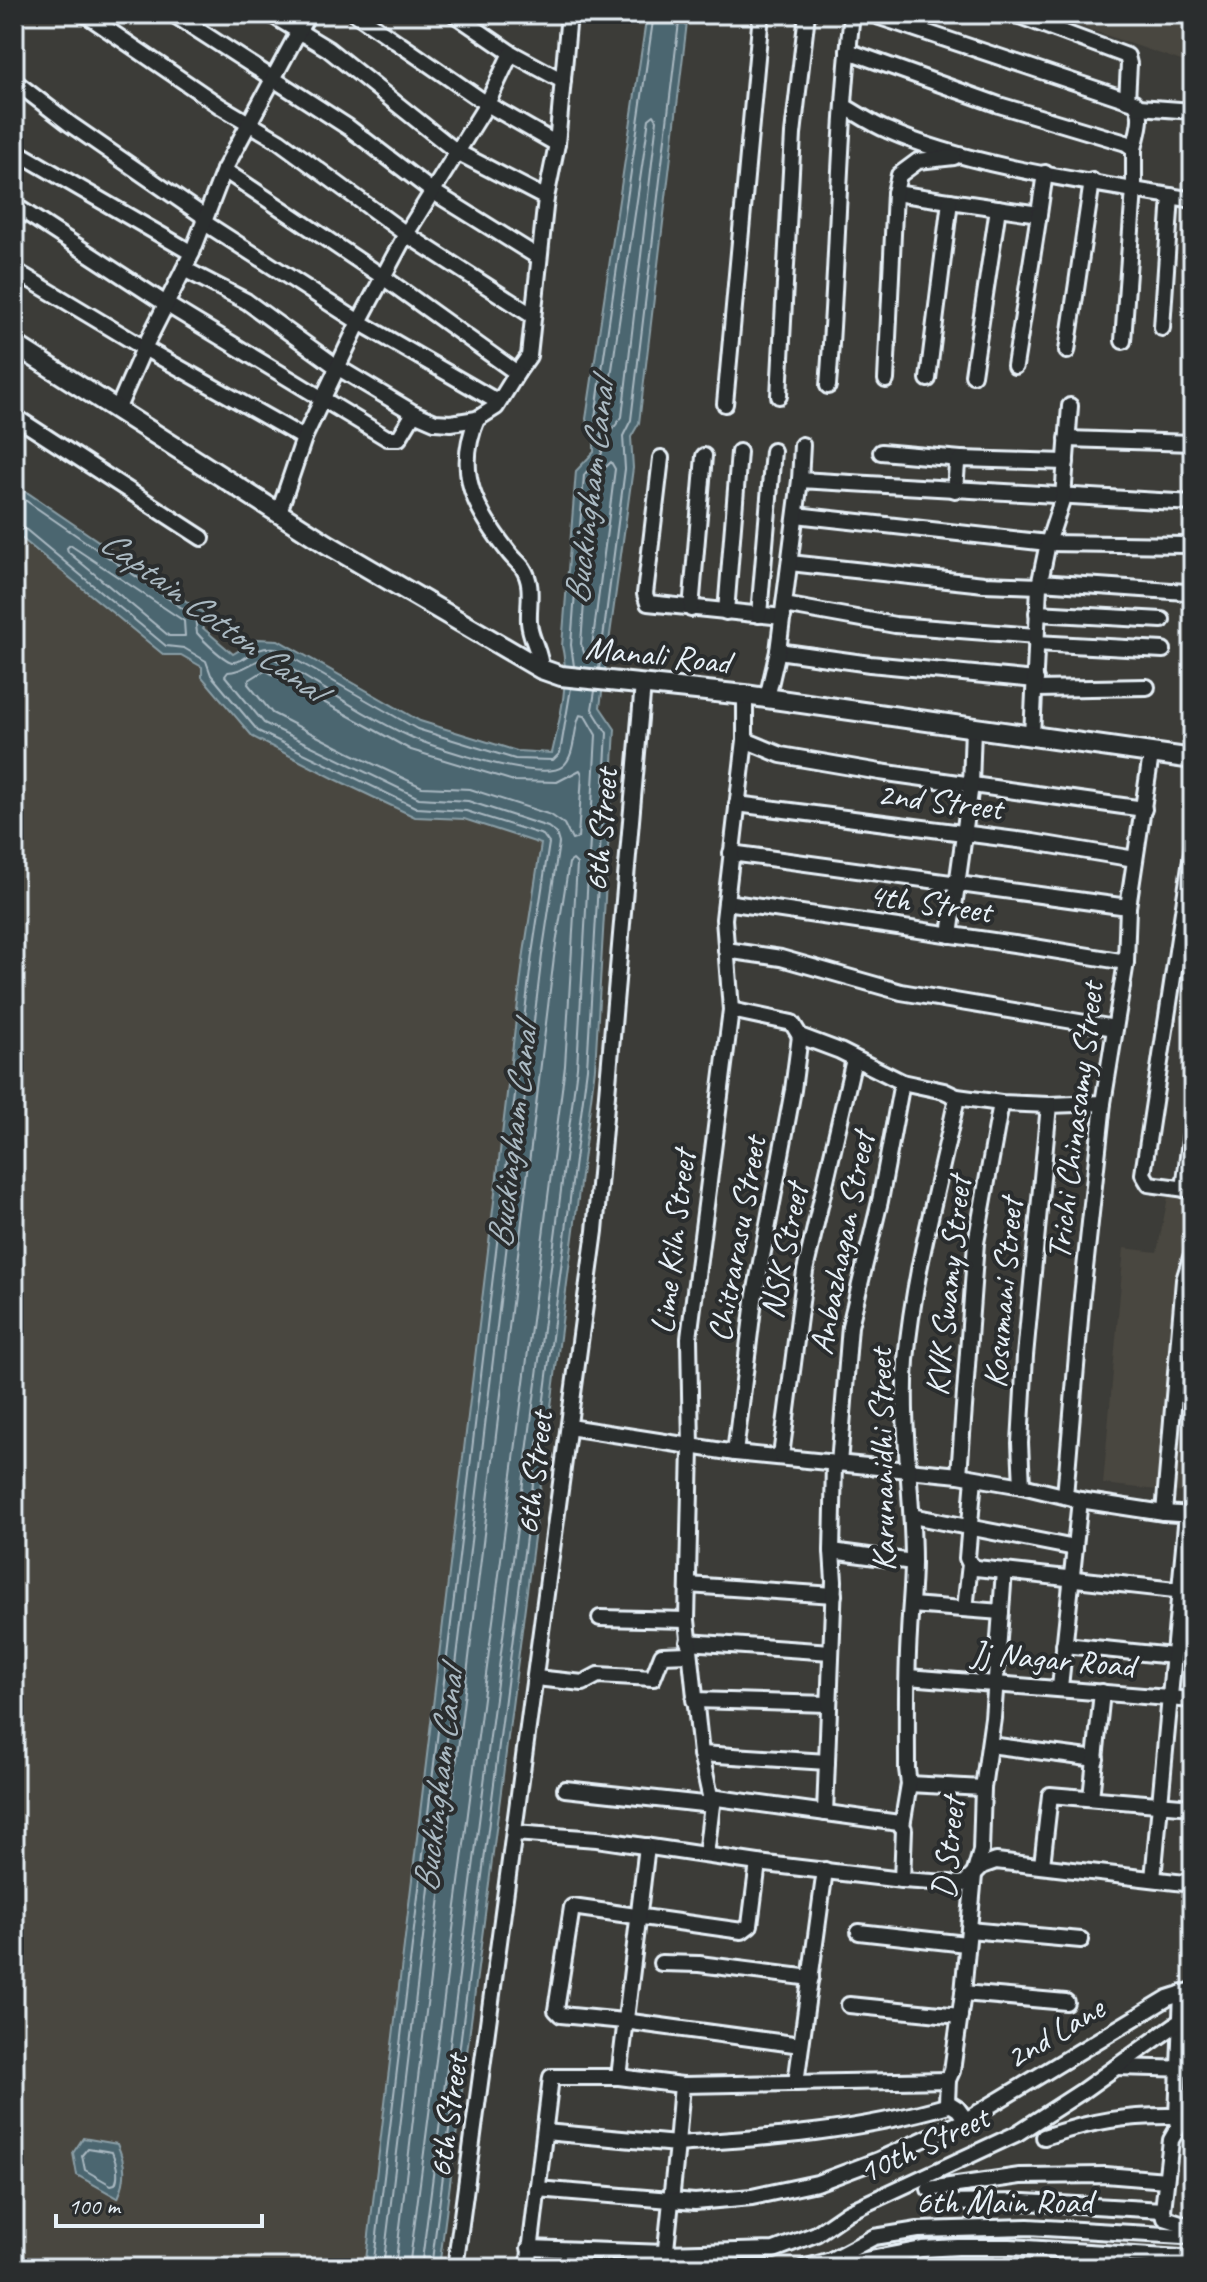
<svg xmlns="http://www.w3.org/2000/svg" width="1207" height="2282" font-family="Caveat,sans-serif">
  <style>
    .built { fill: #49463f }
    .water { fill: #4c6670; stroke: #8a9ea6; stroke-width: 2 }
    .lines { fill: none; stroke-linecap: round; stroke-linejoin: round }
    .shore { stroke: #aab9c2; stroke-width: 2 }
    .minor-casing { stroke: #e8f1f8; stroke-width: 20 }
    .major-casing { stroke: #e8f1f8; stroke-width: 24 }
    .minor { stroke: #2a2d2e; stroke-width: 14 }
    .major { stroke: #2a2d2e; stroke-width: 18 }
    .labels { text-anchor: middle; stroke-width: 8; stroke-linejoin: round; paint-order: stroke }
    .street-label { font-size: 34px; fill: #e8f1f8; stroke: #2a2d2e }
    .water-label { font-size: 36px; font-style: italic; fill: #aab9c2; stroke: #2a2d2e }
  </style>
  <rect width="100%" height="100%" fill="#3c3c38"/>
  <filter id="ink" filterUnits="userSpaceOnUse"><feTurbulence type="fractalNoise" baseFrequency=".0125" numOctaves="2"/><feDisplacementMap in="SourceGraphic" scale="16" xChannelSelector="R" yChannelSelector="G"/><feConvolveMatrix kernelMatrix="1 2 1 2 8 2 1 2 1" color-interpolation-filters="sRGB"/></filter>
  <g filter="url(#ink)">
    <g class="built">
      <polygon points="1044,14 1193,14 1193,65"/>
      <polygon points="14,532 181,655 202,668 253,737 415,817 464,819 542,843 524,953 365,2268 14,2268"/>
      <polygon points="1168,1197 1193,1200 1193,1494 1103,1484 1124,1248 1157,1252"/>
    </g>
    <g class="water">
      <path d="M647 14H688L639 423 631 437 633 468 600 707 615 729 595 1068 439 2268H365L524 953 541 844 464 819 415 817 335 779 253 737 202 677V667L181 655H164L14 532V487L28 493 208 616 203 628 233 654 258 639 278 640 420 721 517 751 552 753C560 719 570 680 562 646L576 471 594 452V439L590 434 586 419Z"/>
      <path d="M83 2138 117 2144C126 2164 127 2178 118 2198L77 2175 73 2153Z"/>
    </g>
    <g class="lines">
      <g class="shore">
        <polygon points="654,115 657,120 622,417 612,430 607,425 605,417 649,119"/>
        <polygon points="611,462 615,469 591,654 586,658 581,644 593,480"/>
        <path d="M14 495 25 500 195 617 197 633C203 640 225 662 233 662 246 663 251 646 275 648L417 729 515 759 553 760 560 753 571 688"/>
        <polyline points="14,525 24,528 166,646 184,648 206,661 211,675 258,731 417,808 466,811 543,835 549,843 532,954 373,2268"/>
        <polygon points="70,545 184,621 185,636 169,636 68,552 67,548"/>
        <polyline points="574,666 571,645 584,475 602,453 602,438 595,418 654,14"/>
        <polyline points="599,669 625,469 623,436 631,420 680,14"/>
        <polygon points="265,670 411,750 514,781 557,782 580,770 582,774 578,838 572,840 564,824 551,815 470,789 422,787 348,752 272,713 248,684 249,680"/>
        <path d="M88 2148 112 2152C116 2162 120 2175 115 2184L111 2185 85 2170 82 2155Z"/>
        <path d="M383 2268 542 955 559 843 556 833 548 827 468 801 419 798 264 723 225 676 228 672C246 672 256 656 273 658 318 684 363 715 411 737 434 748 544 783 563 766 576 755 573 729 580 715L585 716 596 735 577 1067 421 2268"/>
        <polyline points="395,2268 554,957 569,863 573,860 577,864 565,1066 409,2268"/>
        <polyline points="431,2268 587,1068 607,733 592,709 595,691"/>
      </g>
      <g class="minor-casing">
        <g id="minor">
          <polyline points="85,14 220,106 279,141 406,234 533,316"/>
          <polyline points="173,14 348,127 432,191 538,257"/>
          <polyline points="270,14 328,49 457,152 546,198"/>
          <polyline points="356,14 487,104 557,144"/>
          <polyline points="454,14 511,53 563,81"/>
          <path d="M871 14 1134 102C1146 113 1137 134 1134 149"/>
          <polyline points="1014,14 1127,56 1129,64 1127,100"/>
          <polyline points="848,51 999,105 1126,143 1134,149 1134,189 1123,341"/>
          <polyline points="14,81 70,124 202,215 205,223 359,322 498,402"/>
          <path d="M844 106C858 114 872 124 887 130 976 169 1097 183 1193 200"/>
          <polyline points="1139,107 1193,111"/>
          <polyline points="14,150 192,253"/>
          <polyline points="224,170 383,277 517,373 529,356 546,198 557,144 569,14"/>
          <polyline points="895,193 1039,214 1045,173"/>
          <polyline points="14,205 166,304 387,438 399,438 414,413"/>
          <polyline points="184,269 246,301 337,367 414,413 435,422 451,423 477,419 496,407 517,373"/>
          <polyline points="14,270 144,348 304,438"/>
          <polyline points="1162,328 1171,196"/>
          <polyline points="1067,351 1092,181"/>
          <polyline points="1015,366 1039,214"/>
          <polyline points="973,375 998,208"/>
          <polyline points="928,379 950,201"/>
          <polyline points="886,380 895,193 899,175 918,161 954,157"/>
          <path d="M828 386C838 262 838 138 852 14"/>
          <polyline points="779,396 793,134 807,14"/>
          <polyline points="725,404 761,14"/>
          <polyline points="117,410 144,348 192,253 224,170 308,14"/>
          <polyline points="14,416 202,538"/>
          <path d="M477 419C454 473 476 511 510 554 514 559 519 563 523 568 534 585 528 603 529 622 530 639 541 652 541 669"/>
          <polyline points="1067,439 1193,443"/>
          <polyline points="881,452 961,459"/>
          <polyline points="661,458 645,594 648,603 783,617"/>
          <polyline points="800,480 802,445"/>
          <polyline points="955,490 957,464 961,459 1066,462"/>
          <polyline points="279,512 304,438 359,322 406,234 487,104 511,53"/>
          <polyline points="796,515 1048,543 1185,545"/>
          <polyline points="790,563 984,584 1039,586"/>
          <polyline points="1040,582 1186,592"/>
          <polyline points="784,605 895,625 1036,636"/>
          <polyline points="691,609 704,456"/>
          <polyline points="726,612 739,452"/>
          <polyline points="1037,613 1162,620"/>
          <polyline points="759,615 773,451"/>
          <polyline points="1036,643 1163,650"/>
          <polyline points="778,651 870,664 1036,680"/>
          <polyline points="1036,689 1147,687"/>
          <polyline points="767,698 778,651 800,480 1193,503"/>
          <polyline points="1032,736 1039,586 1048,543 1063,497 1070,406"/>
          <polyline points="745,740 781,755 880,772 1144,809"/>
          <polyline points="737,804 1033,842 1135,859"/>
          <polyline points="1193,846 1143,1174 1149,1184 1193,1190"/>
          <polyline points="731,853 1128,907"/>
          <polyline points="726,902 1028,946 1126,962"/>
          <polyline points="950,935 971,785 973,728"/>
          <polyline points="726,950 781,958 901,992 1115,1028"/>
          <polyline points="731,1010 792,1023 800,1036 840,1051 902,1082 944,1091 957,1097 1001,1103 1049,1105 1103,1103"/>
          <polyline points="1184,1189 1193,1117"/>
          <polyline points="569,1427 735,1453 959,1475 1022,1486 1080,1500 1164,1513 1193,1515"/>
          <polyline points="735,1453 754,1300 793,1090 800,1036"/>
          <polyline points="781,1456 805,1271 854,1059"/>
          <polyline points="839,1464 850,1326 880,1201 902,1082"/>
          <polyline points="959,1475 976,1243 1001,1103"/>
          <polyline points="1022,1486 1020,1443 1025,1356 1049,1105"/>
          <polyline points="1065,1496 1082,1296 1103,1103 1126,962 1128,907 1151,755"/>
          <polyline points="1164,1513 1184,1280 1193,1251"/>
          <polyline points="912,1516 1075,1548"/>
          <polyline points="832,1551 913,1562"/>
          <polyline points="970,1564 976,1568 1004,1571 1193,1592"/>
          <polyline points="688,1585 834,1595"/>
          <polyline points="911,1605 1001,1612"/>
          <polyline points="965,1609 970,1564 967,1558 974,1478"/>
          <polyline points="600,1618 687,1620"/>
          <polyline points="688,1642 831,1652"/>
          <polyline points="1064,1645 1173,1656"/>
          <polyline points="908,1677 1193,1700"/>
          <polyline points="536,1678 583,1683 598,1675 653,1678 662,1655 688,1654"/>
          <polyline points="1060,1687 1080,1500"/>
          <polyline points="694,1700 828,1704"/>
          <polyline points="990,1745 1096,1759"/>
          <polyline points="701,1754 827,1762"/>
          <polyline points="909,1784 983,1788"/>
          <polyline points="565,1789 712,1805"/>
          <polyline points="710,1797 899,1823 904,1829 902,1880 964,1884 982,1866 996,1861 1193,1884"/>
          <polyline points="1091,1798 1102,1692"/>
          <polyline points="825,1813 834,1581 832,1551 834,1464"/>
          <path d="M902 1826 909 1784 907 1769C907 1724 906 1679 909 1634 910 1610 913 1585 913 1561 913 1494 901 1428 906 1360 914 1270 939 1185 957 1097"/>
          <polyline points="514,1833 597,1839 758,1863 902,1880"/>
          <polyline points="706,1855 712,1805 701,1754 687,1620 691,1447 689,1338 731,1010 724,919 745,740 745,695"/>
          <polyline points="758,1863 750,1925 742,1931 572,1907 556,2010 561,2015 624,2021 801,2045"/>
          <polyline points="1042,1865 1050,1795 1193,1807"/>
          <polyline points="1153,1879 1187,1514"/>
          <polyline points="969,1930 1081,1940"/>
          <polyline points="859,1932 966,1944"/>
          <polyline points="661,1963 699,1964 811,1978"/>
          <polyline points="963,1993 1066,2002"/>
          <polyline points="1182,1993 1177,2116 1179,2126 1171,2140 1163,2210 1165,2218 1193,2227"/>
          <polyline points="849,2005 960,2016"/>
          <polyline points="1116,2067 1193,2069"/>
          <polyline points="619,2077 647,1846"/>
          <path d="M948 2080 682 2085 677 2144C770 2138 860 2131 949 2105"/>
          <polyline points="796,2083 825,1870"/>
          <polyline points="966,2120 958,2109 947,2102 948,2080 952,2071 963,1993 974,1875 981,1851 983,1788 993,1718 1004,1571"/>
          <polyline points="545,2132 677,2144 664,2268"/>
          <path d="M1044 2137C1092 2121 1127 2115 1177 2116"/>
          <polyline points="537,2189 695,2202 752,2197 817,2183 878,2160 966,2120 1168,1998 1193,1990"/>
          <polyline points="929,2189 1020,2176 1105,2175 1166,2180"/>
          <polyline points="940,2203 1025,2202 1163,2210"/>
          <polyline points="529,2248 665,2253 774,2250 816,2234 848,2212 1016,2134 1081,2092 1182,2020 1193,2021"/>
          <polyline points="831,2260 844,2264 922,2249 958,2247 1010,2247 1182,2258"/>
          <polyline points="455,2268 595,1231 643,684"/>
          <polyline points="528,2268 551,2077 619,2077 682,2085"/>
          <polyline points="803,2268 831,2260 874,2237 918,2230 1028,2227 1183,2236"/>
        </g>
      </g>
      <g class="major-casing">
        <polyline id="major" points="14,344 327,544 541,669 561,676 745,695 1193,759"/>
      </g>
      <use href="#minor" class="minor"/>
      <use href="#major" class="major"/>
    </g>
  </g>
  <g class="labels">
    <g class="street-label">
      <text transform="translate(658 654) rotate(6)" y="12">Manali Road</text>
      <text transform="translate(940 800) rotate(7)" y="12">2nd Street</text>
      <text transform="translate(600 830) rotate(-85)" y="12">6th Street</text>
      <text transform="translate(930 902) rotate(8)" y="12">4th Street</text>
      <text transform="translate(1074 1121) rotate(-83)" y="12">Trichi Chinasamy Street</text>
      <text transform="translate(736 1239) rotate(-80)" y="12">Chitrarasu Street</text>
      <text transform="translate(672 1242) rotate(-83)" y="12">Lime Kiln Street</text>
      <text transform="translate(841 1243) rotate(-79)" y="12">Anbazhagan Street</text>
      <text transform="translate(783 1251) rotate(-79)" y="12">NSK Street</text>
      <text transform="translate(947 1286) rotate(-84)" y="12">KVK Swamy Street</text>
      <text transform="translate(1002 1293) rotate(-85)" y="12">Kosumani Street</text>
      <text transform="translate(881 1460) rotate(-91)" y="12">Karunanidhi Street</text>
      <text transform="translate(533 1473) rotate(-83)" y="12">6th Street</text>
      <text transform="translate(1053 1658) rotate(5)" y="12">Jj Nagar Road</text>
      <text transform="translate(947 1848) rotate(-84)" y="12">D Street</text>
      <text transform="translate(1054 2032) rotate(-31)" y="12">2nd Lane</text>
      <text transform="translate(447 2116) rotate(-82)" y="12">6th Street</text>
      <text transform="translate(923 2144) rotate(-25)" y="12">10th Street</text>
      <text x="1004" y="2213">6th Main Road</text>
    </g>
    <g class="water-label">
      <text transform="translate(588 493) rotate(-83)" y="13">Buckingham Canal</text>
      <text transform="translate(213 614) rotate(36)" y="13">Captain Cotton Canal</text>
      <text transform="translate(511 1137) rotate(-83)" y="13">Buckingham Canal</text>
      <text transform="translate(437 1781) rotate(-83)" y="13">Buckingham Canal</text>
    </g>
  </g>
  <rect width="1207" height="2282" fill="none" stroke="#2a2d2e" stroke-width="48"/>
  <rect x="24" y="24" width="1159" height="2234" fill="none" stroke="#e8f1f8" stroke-width="3" filter="url(#ink)"/>
  <path d="M56 2214v12h206v-12" fill="none" stroke="#e8f1f8" stroke-width="4"/>
  <text x="68" y="2214" font-size="24" fill="#e8f1f8" stroke="#2a2d2e" stroke-width="6" paint-order="stroke">100 m</text>
</svg>
